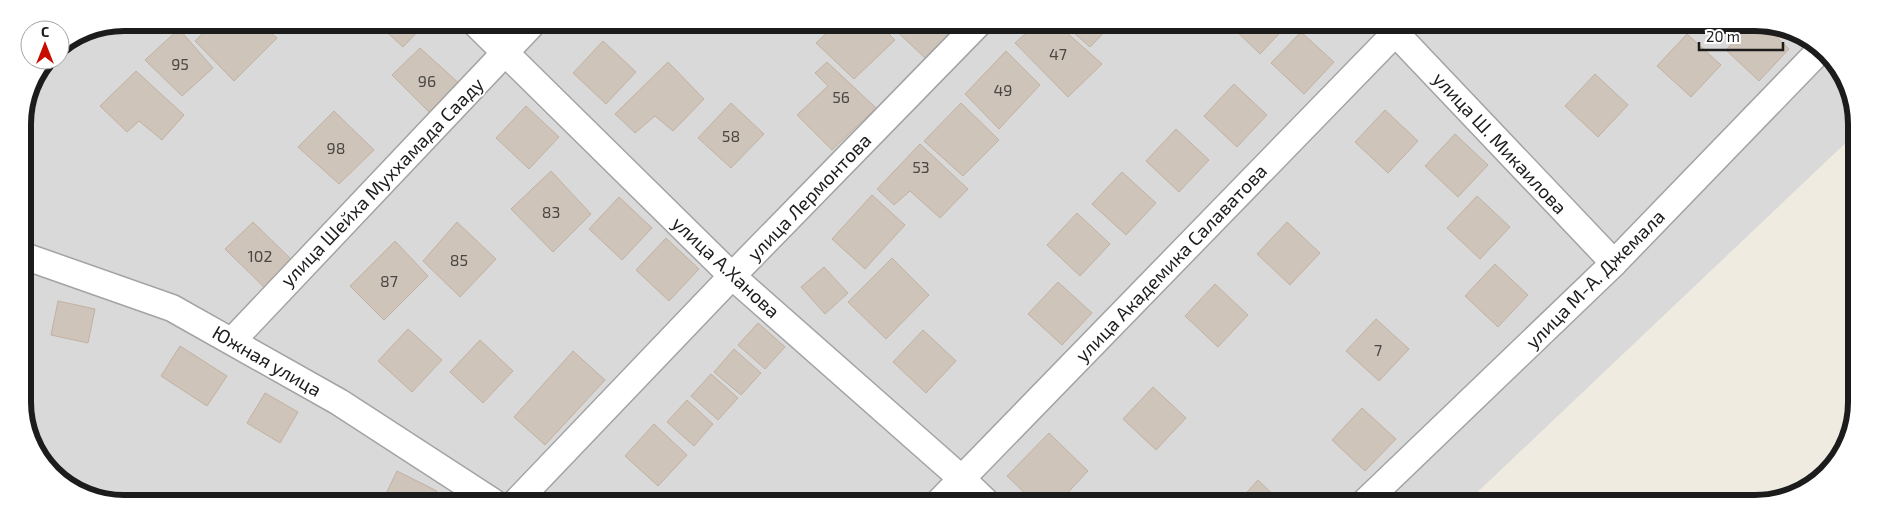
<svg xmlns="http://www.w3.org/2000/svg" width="1879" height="526" font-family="'Exo 2',sans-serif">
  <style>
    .residential { fill: #dad9d9 }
    .building { fill: #cfc4b9; stroke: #c1b1a1 }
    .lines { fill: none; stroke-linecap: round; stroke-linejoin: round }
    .minor-casing { stroke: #a3a3a3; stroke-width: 29 }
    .minor { stroke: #fff; stroke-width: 26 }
    .labels { text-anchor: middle; stroke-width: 4; stroke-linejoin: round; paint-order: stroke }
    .number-label { font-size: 16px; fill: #494643 }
    .street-label { font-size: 19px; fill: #1c1c1c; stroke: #fff }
    .rim { fill: none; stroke: #1c1c1c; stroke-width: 6 }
  </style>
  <rect width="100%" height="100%" fill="#efebe0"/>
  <polygon class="residential" points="124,23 1775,25 1827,52 1854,104 1854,135 1466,503 104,501 52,474 25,422 23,118 33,79 47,60 60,60 60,47 85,30"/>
  <g class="building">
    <polygon points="213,23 260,23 277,38 234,81 195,41"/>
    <polygon points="377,23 426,23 403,47"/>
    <polygon points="837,23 878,23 895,40 854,79 816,43"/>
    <polygon points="888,23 959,24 925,58"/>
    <polygon points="1036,24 1057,24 1102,64 1068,97 1015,43"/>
    <polygon points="1064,24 1112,24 1090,47"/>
    <polygon points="1229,24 1288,24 1260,54"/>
    <polygon points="1750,24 1763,24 1789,49 1759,81 1726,50"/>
    <polygon points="179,29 213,68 182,96 145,60"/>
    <polygon points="1301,32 1334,62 1304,94 1271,63"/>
    <polygon points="1687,34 1721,65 1691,97 1657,66"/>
    <polygon points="603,41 636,72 606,104 573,73"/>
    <polygon points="420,48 462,86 433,116 392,75"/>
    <polygon points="1006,51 1040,85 999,129 965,94"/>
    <polygon points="668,62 704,99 673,131 655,116 635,133 615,114"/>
    <polygon points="827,62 876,108 832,150 797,115 828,86 815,73"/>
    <polygon points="136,71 184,115 162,140 139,121 127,132 100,106"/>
    <polygon points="1595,74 1628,105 1598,137 1565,106"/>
    <polygon points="1234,84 1267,115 1237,147 1204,116"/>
    <polygon points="731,103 764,134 731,168 698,138"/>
    <polygon points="961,103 999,140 963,176 924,141"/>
    <polygon points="526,106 559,137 529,169 496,138"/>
    <polygon points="1385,110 1418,141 1388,173 1355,142"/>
    <polygon points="334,111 374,150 339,184 298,147"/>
    <polygon points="1176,129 1209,160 1179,192 1146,161"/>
    <polygon points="1455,134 1488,165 1458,197 1425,166"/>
    <polygon points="920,144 968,189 940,218 910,191 894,205 877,189"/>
    <polygon points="551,171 591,214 553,252 511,209"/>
    <polygon points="1122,172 1156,203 1126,235 1092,204"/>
    <polygon points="872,195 905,225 865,269 832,239"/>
    <polygon points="1477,196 1510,227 1480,259 1447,228"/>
    <polygon points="619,197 652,228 622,260 589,229"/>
    <polygon points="1077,213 1110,244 1080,276 1047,245"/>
    <polygon points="253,222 295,263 266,289 225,249"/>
    <polygon points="457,222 496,259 460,297 423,261"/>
    <polygon points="1287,222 1320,253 1290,285 1257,254"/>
    <polygon points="666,238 699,269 669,301 636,270"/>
    <polygon points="395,241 428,276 384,320 350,286"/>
    <polygon points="892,258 929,295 886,339 848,302"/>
    <polygon points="1495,264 1528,295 1498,327 1465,296"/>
    <polygon points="824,267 848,293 825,314 801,287"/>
    <polygon points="1058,282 1092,313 1062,345 1028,314"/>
    <polygon points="1215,284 1248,315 1218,347 1185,316"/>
    <polygon points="58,301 95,309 88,343 51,335"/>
    <polygon points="1376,319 1409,349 1379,381 1346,351"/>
    <polygon points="758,323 785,347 765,369 738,345"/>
    <polygon points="408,329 442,360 412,392 378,361"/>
    <polygon points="923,330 956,361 926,393 893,362"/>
    <polygon points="480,340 513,371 483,403 450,372"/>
    <polygon points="180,346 227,376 207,406 161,376"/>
    <polygon points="734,349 761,373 741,395 714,372"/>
    <polygon points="573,351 605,380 545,445 514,417"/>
    <polygon points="711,374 738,398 718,420 691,396"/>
    <polygon points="1153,387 1186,418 1156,450 1123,419"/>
    <polygon points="265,393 298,412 280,443 247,423"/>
    <polygon points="687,400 713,424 694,446 667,422"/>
    <polygon points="1362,408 1396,439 1365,471 1332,440"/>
    <polygon points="654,424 687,455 658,486 625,456"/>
    <polygon points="1049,433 1088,471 1058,503 1035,503 1007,476"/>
    <polygon points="397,471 437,491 432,502 382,502"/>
    <polygon points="1258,480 1282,503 1237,503"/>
    <polygon points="611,492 622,502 602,502"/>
    <polygon points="458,496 468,502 454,502"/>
  </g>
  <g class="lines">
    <g class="minor-casing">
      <g id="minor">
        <polyline points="475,23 732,276 962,479 986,502"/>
        <polyline points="1387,24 1614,263"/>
        <polyline points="24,256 172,308 339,402 493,502"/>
        <polyline points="232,341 533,23"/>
        <polyline points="516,502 732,276 978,24"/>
        <polyline points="939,502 1404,24"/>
        <polyline points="1364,503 1614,263 1821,49"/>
      </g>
    </g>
    <use href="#minor" class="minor"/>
  </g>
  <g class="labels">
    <g class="number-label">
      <text x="1058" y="60">47</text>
      <text x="180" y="70">95</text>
      <text x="427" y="87">96</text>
      <text x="1003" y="96">49</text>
      <text x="841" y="103">56</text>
      <text x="731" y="142">58</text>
      <text x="336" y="154">98</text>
      <text x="921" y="173">53</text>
      <text x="551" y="218">83</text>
      <text x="260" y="262">102</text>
      <text x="459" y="266">85</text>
      <text x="389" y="287">87</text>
      <text x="1378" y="356">7</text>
    </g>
    <g class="street-label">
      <text transform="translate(1500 143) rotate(47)" y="7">улица Ш. Микаилова</text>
      <text transform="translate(382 182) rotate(-46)" y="7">улица Шейха Муххамада Сааду</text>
      <text transform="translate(809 197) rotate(-46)" y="7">улица Лермонтова</text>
      <text transform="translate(1171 263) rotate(-46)" y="7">улица Академика Салаватова</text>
      <text transform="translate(726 267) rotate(43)" y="7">улица А.Ханова</text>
      <text transform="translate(1595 279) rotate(-45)" y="7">улица М-А. Джемала</text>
      <text transform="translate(267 361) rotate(30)" y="7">Южная улица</text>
    </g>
  </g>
  <path d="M0 0H1879V526H0ZM124 31H1755A93 93 0 0 1 1848 124V402A93 93 0 0 1 1755 495H124A93 93 0 0 1 31 402V124A93 93 0 0 1 124 31Z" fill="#fff" fill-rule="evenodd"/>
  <path class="rim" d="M124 31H1755A93 93 0 0 1 1848 124V402A93 93 0 0 1 1755 495H124A93 93 0 0 1 31 402V124A93 93 0 0 1 124 31Z"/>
  <g transform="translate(45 45)"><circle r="24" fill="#ffffff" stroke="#a4a4a4"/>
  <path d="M0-4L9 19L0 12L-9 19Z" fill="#c80c00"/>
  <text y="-8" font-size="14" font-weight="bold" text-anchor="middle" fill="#1c1c1c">С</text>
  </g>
  <path d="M1699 42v8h84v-8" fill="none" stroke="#1c1c1c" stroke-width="2.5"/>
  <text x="1706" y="42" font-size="15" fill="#1c1c1c" stroke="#ffffff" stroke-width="4" paint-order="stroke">20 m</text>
</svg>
